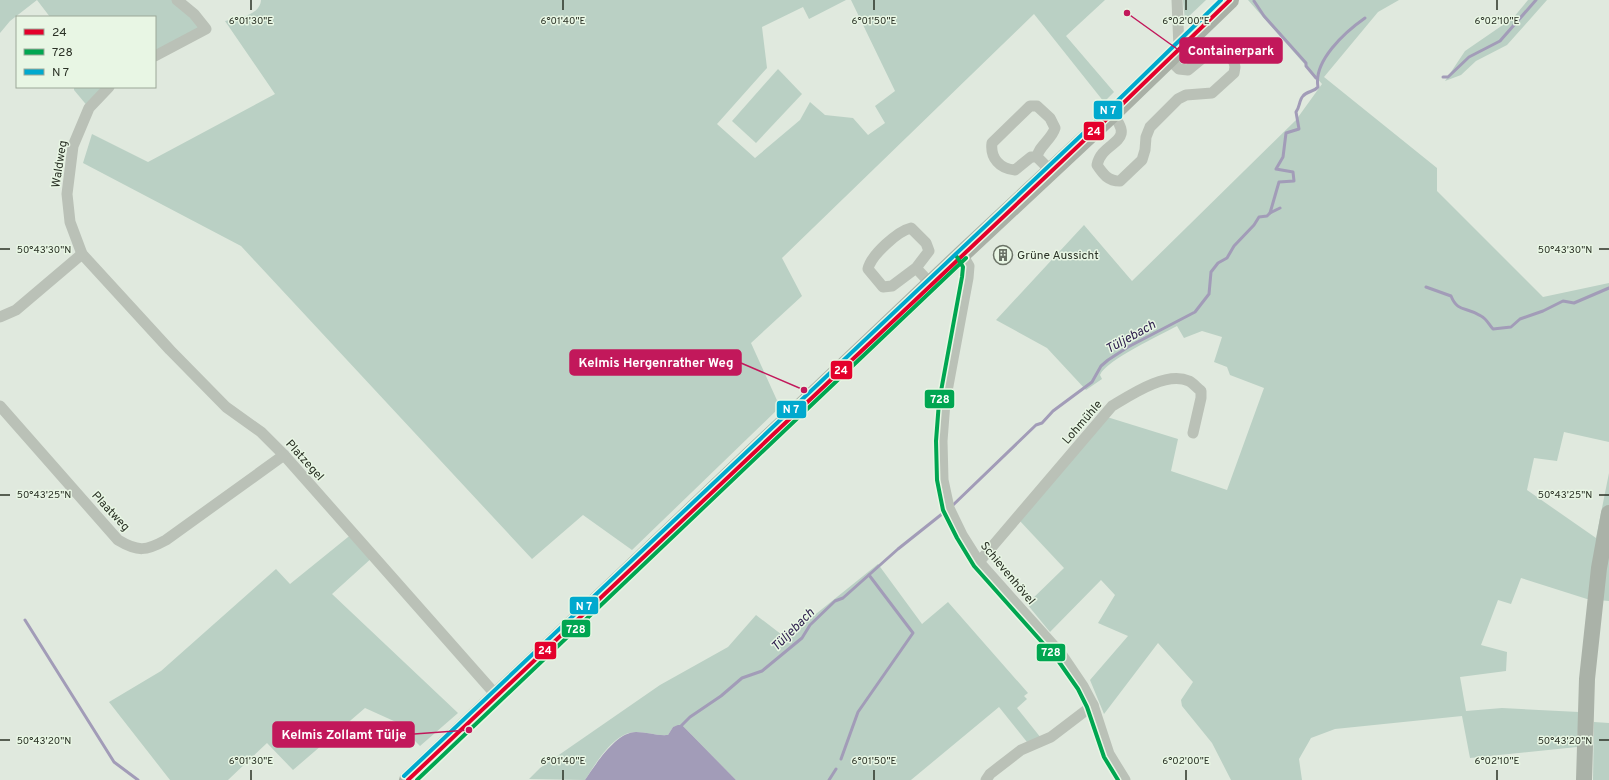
<svg xmlns="http://www.w3.org/2000/svg" width="1609" height="780" font-family="Overpass,sans-serif">
  <style>
    .green { fill: #bad0c4 }
    .water { fill: #a29cb8 }
    .lines { fill: none; stroke-linecap: round; stroke-linejoin: round }
    .stream { stroke: #a29cb8; stroke-width: 3 }
    .street { stroke: #bac1b7; stroke-width: 11 }
    .secondary { stroke: #aab2a8; stroke-width: 16 }
    .primary { stroke: #a9b0a6; stroke-width: 18 }
    .bus-1-casing { stroke: #e8f6e4; stroke-width: 7 }
    .bus-2-casing { stroke: #e8f6e4; stroke-width: 7 }
    .bus-3-casing { stroke: #e8f6e4; stroke-width: 7 }
    .bus-1 { stroke: #e4002b; stroke-width: 4 }
    .bus-2 { stroke: #00a651; stroke-width: 4 }
    .bus-3 { stroke: #00a9ce; stroke-width: 4 }
    .ticks { fill: none; stroke: #2b3226; stroke-width: 1.5 }
    .labels { text-anchor: middle; stroke-width: 3; stroke-linejoin: round; paint-order: stroke }
    .street-label { font-size: 12px; fill: #2b3226; stroke: #e8f6e4 }
    .poi-label { font-size: 12px; fill: #2b3226; stroke: #e8f6e4; text-anchor: start }
    .water-label { font-size: 13px; font-style: italic; fill: #2f204e; stroke: #e8f6e4 }
    .ticks-label { font-size: 10px; text-anchor: middle; fill: #2b3226; stroke: #e8f6e4; stroke-width: 3; stroke-linejoin: round; paint-order: stroke }
    .leader { fill: none; stroke: #c2185b; stroke-width: 1.5 }
    .callout-dot { fill: #c2185b; stroke: #e8f6e4; stroke-width: 1.5 }
    .callout { fill: #c2185b; stroke: #c2185b; stroke-width: 1.5 }
    .callout-label { font-size: 13px; text-anchor: middle; font-weight: bold; fill: #fff }
    .line-badge { stroke: #e8f6e4; stroke-width: 1.5 }
    .badge-label { font-size: 11px; text-anchor: middle; font-weight: bold; fill: #fff }
  </style>
  <rect width="100%" height="100%" fill="#e0e9de"/>
  <g class="green">
    <polygon points="0,0 177,0 206,29 155,56 155,17 50,17 37,0 10,21 0,33"/>
    <path d="M261 0H846L809 19 803 7 762 27 767 68 717 124 755 158 800 120 810 102 825 115 853 118 868 135 885 123 875 106 895 91 851 0H1105L1066 36 1114 92 1104 102 1034 14 782 258 802 296 751 343 780 407 632 550 583 515 532 559 241 246 83 163 92 134 148 162 275 94 225 21C237 18 260 16 261 0Z"/>
    <polygon points="1183,0 1206,0 1185,20"/>
    <path d="M1248 0H1399L1378 12 1324 77 1437 168V191L1543 297 1609 283V442L1564 432 1557 461 1534 458 1527 490 1596 538 1609 473V601L1587 599 1521 578 1511 604 1498 600 1481 645 1507 652 1506 671 1460 677 1466 711 1502 708 1579 712 1577 747 1470 758 1462 716 1335 729 1311 738 1299 759 1302 780H1231L1212 743 1182 706 1181 700 1193 682 1158 643 1104 714 1090 680 1128 636 1098 623 1115 595 1101 580 1050 632 1027 604 1064 568 1019 520 1107 417 1178 439 1171 471 1227 490 1264 388 1230 375 1227 367 1214 362 1222 337 1202 331 1184 338 1177 326C1161 335 1106 360 1100 375L1102 379 1086 390 1047 348 996 320 1084 225 1132 281 1296 120 1322 84Z"/>
    <polygon points="1528,0 1547,0 1507,45 1476,61 1461,75 1445,81 1465,51 1513,18"/>
    <polygon points="778,69 802,94 756,143 732,121"/>
    <polygon points="74,87 109,87 89,108 74,90"/>
    <polygon points="353,533 374,556 332,594 458,713 420,746 396,722 365,708 293,770 267,743 228,780 170,780 109,702 161,671 276,569 290,584"/>
    <path d="M878 564 922 624 948 602 1028 693 1024 696 1027 699 1017 708 1041 738 1027 742 999 707 911 780H736L682 725 673 727 668 735C657 736 647 732 636 732 614 732 596 763 585 780L529 779 540 768 660 685 728 647 756 615 786 638Z"/>
    <polygon points="1594,722 1609,723 1609,780 1593,780"/>
  </g>
  <path class="water" d="M678 725H682L736 780H585C596 764 616 732 636 732 647 732 657 736 668 735L673 727Z"/>
  <g class="lines">
    <g class="stream">
      <polyline points="1254,1 1264,16 1306,63 1306,66 1316,78"/>
      <polyline points="1443,77 1448,77 1469,57 1500,41 1536,0"/>
      <polyline points="1270,213 1280,208"/>
      <path d="M1426 287 1451 296C1458 313 1466 306 1481 316 1487 319 1489 325 1493 329L1511 327 1520 319 1543 311 1563 301 1574 303 1609 288"/>
      <path d="M952 506 1036 425 1042 423 1053 411 1092 382 1101 366 1108 360 1128 347 1195 312 1209 294 1211 272 1218 263 1227 258 1234 246 1254 225 1259 217 1267 216 1270 213 1279 182 1294 181 1293 172 1276 169 1283 157 1286 133 1299 129 1296 112C1300 107 1299 100 1303 96 1307 91 1314 92 1318 87 1313 61 1345 32 1365 18"/>
      <polyline points="25,620 114,762 138,780"/>
      <polyline points="680,727 690,717 721,696 742,678 762,671 802,638 810,625 835,601 843,598 898,549 947,510"/>
      <polyline points="841,759 858,712 913,633 869,575"/>
      <polyline points="829,780 836,769"/>
    </g>
    <g class="street">
      <polyline points="1177,0 1179,48"/>
      <polyline points="155,56 206,29 194,14 177,0"/>
      <polyline points="109,87 89,108 73,146 67,194 70,222 82,254 170,350 226,407 261,432 284,455 496,695"/>
      <path d="M1112 114C1138 144 1102 140 1097 165 1103 174 1108 181 1120 181L1142 160 1145 150 1146 137 1150 127 1178 99 1186 95 1212 93 1234 73 1235 67 1234 62 1225 51 1218 49 1210 52 1188 70 1179 69 1169 59"/>
      <path d="M1037 157C1038 147 1052 139 1055 128L1050 118 1037 106H1030L992 143C990 158 1000 169 1015 170L1031 157H1037L1050 170"/>
      <polyline points="962,254 969,266 968,278 945,402 942,441 943,480 949,508 962,535 979,562 1062,655 1083,686 1093,705 1109,754 1125,780"/>
      <path d="M916 268 892 286 883 287 868 269C871 255 898 231 911 228L926 243 929 251 916 268 931 284"/>
      <polyline points="0,317 16,310 82,254"/>
      <path d="M0 406 118 540C138 552 146 551 166 540L284 455"/>
      <path d="M979 562 1112 406C1132 394 1166 371 1189 381 1193 383 1197 388 1201 391V398L1193 433"/>
      <polyline points="986,780 990,774 1021,750 1051,737 1093,705"/>
    </g>
    <polyline class="secondary" points="1584,780 1587,679 1599,568 1609,513"/>
    <polyline class="primary" points="408,780 962,254 1112,114 1230,0"/>
    <g class="bus-1-casing">
      <polyline id="bus-1" points="408,780 1112,114 1230,0"/>
    </g>
    <g class="bus-2-casing">
      <g id="bus-2">
        <polyline points="957,257 963,267 962,277 939,402 936,441 937,480 943,510 957,538 974,566 1057,659 1078,689 1087,707 1104,757 1118,780"/>
        <polyline points="417,780 966,258"/>
      </g>
    </g>
    <g class="bus-3-casing">
      <polyline id="bus-3" points="404,776 1108,110 1221,0"/>
    </g>
    <use href="#bus-1" class="bus-1"/>
    <use href="#bus-2" class="bus-2"/>
    <use href="#bus-3" class="bus-3"/>
  </g>
  <path class="ticks" d="M251 0V10M563 0V10M874 0V10M1186 0V10M1497 0V10M0 249H10M1599 249H1609M0 495H10M1599 495H1609M0 740H10M1599 740H1609M251 770V780M563 770V780M874 770V780M1186 770V780M1497 770V780"/>
  <defs>
    <g id="building-ring" transform="scale(1)"><circle r="9.5" fill="#e8f6e4" stroke="#6a7266" stroke-width="1.5"/><path d="M-4-6H4V6H1V3H-1V6H-4ZM-2.5-4.3h1.7v1.8h-1.7ZM.8-4.3h1.7v1.8H.8ZM-2.5-1h1.7V.8h-1.7ZM.8-1h1.7V.8H.8Z" fill="#6a7266"/></g>
  </defs>
  <g fill-rule="evenodd">
    <use href="#building-ring" x="1003" y="255"/>
  </g>
  <g class="labels">
    <g class="street-label">
      <text transform="translate(59 164) rotate(-81)" y="4">Waldweg</text>
      <text transform="translate(1082 422) rotate(-49)" y="4">Lohmühle</text>
      <text transform="translate(305 460) rotate(48)" y="4">Platzegel</text>
      <text transform="translate(111 511) rotate(47)" y="4">Plaatweg</text>
      <text transform="translate(1008 573) rotate(50)" y="4">Schievenhövel</text>
    </g>
    <g class="poi-label">
      <text x="1017" y="259">Grüne Aussicht</text>
    </g>
    <g class="water-label">
      <text transform="translate(1130 336) rotate(-29)" y="5">Tüljebach</text>
      <text transform="translate(792 629) rotate(-45)" y="5">Tüljebach</text>
    </g>
  </g>
  <g class="ticks-label">
    <text x="251" y="24">6°01'30"E</text>
    <text x="563" y="24">6°01'40"E</text>
    <text x="874" y="24">6°01'50"E</text>
    <text x="1186" y="24">6°02'00"E</text>
    <text x="1497" y="24">6°02'10"E</text>
    <text x="44" y="253">50°43'30"N</text>
    <text x="1565" y="253">50°43'30"N</text>
    <text x="44" y="498">50°43'25"N</text>
    <text x="1565" y="498">50°43'25"N</text>
    <text x="44" y="744">50°43'20"N</text>
    <text x="1565" y="744">50°43'20"N</text>
    <text x="251" y="764">6°01'30"E</text>
    <text x="563" y="764">6°01'40"E</text>
    <text x="874" y="764">6°01'50"E</text>
    <text x="1186" y="764">6°02'00"E</text>
    <text x="1497" y="764">6°02'10"E</text>
  </g>
  <path class="leader" d="M1127 13L1180 51M804 390L741 363M469 730L414 734"/>
  <g class="callout-dot">
    <circle cx="1127" cy="13" r="4"/>
    <circle cx="804" cy="390" r="4"/>
    <circle cx="469" cy="730" r="4"/>
  </g>
  <g class="callout">
    <rect x="1180" y="38" width="102" height="25" rx="4"/>
    <rect x="570" y="350" width="171" height="25" rx="4"/>
    <rect x="273" y="722" width="141" height="25" rx="4"/>
  </g>
  <g class="callout-label">
    <text x="1231" y="55">Containerpark</text>
    <text x="656" y="367">Kelmis Hergenrather Weg</text>
    <text x="344" y="739">Kelmis Zollamt Tülje</text>
  </g>
  <g class="line-badge">
    <rect x="1093" y="100" width="30" height="20" rx="4" fill="#00a9ce"/>
    <rect x="1083" y="121" width="22" height="20" rx="4" fill="#e4002b"/>
    <rect x="830" y="360" width="23" height="20" rx="4" fill="#e4002b"/>
    <rect x="924" y="389" width="31" height="20" rx="4" fill="#00a651"/>
    <rect x="776" y="400" width="31" height="19" rx="4" fill="#00a9ce"/>
    <rect x="569" y="596" width="30" height="19" rx="4" fill="#00a9ce"/>
    <rect x="561" y="619" width="30" height="19" rx="4" fill="#00a651"/>
    <rect x="534" y="641" width="23" height="19" rx="4" fill="#e4002b"/>
    <rect x="1036" y="643" width="30" height="19" rx="4" fill="#00a651"/>
  </g>
  <g class="badge-label">
    <text x="1108" y="114">N 7</text>
    <text x="1094" y="135">24</text>
    <text x="841" y="374">24</text>
    <text x="940" y="403">728</text>
    <text x="791" y="413">N 7</text>
    <text x="584" y="610">N 7</text>
    <text x="576" y="633">728</text>
    <text x="545" y="654">24</text>
    <text x="1051" y="656">728</text>
  </g>
  <rect x="16" y="16" width="140" height="72" fill="#e8f6e4" stroke="#9ca898"/>
  <rect x="24" y="29" width="20" height="6" fill="#e4002b" stroke="#9ca898"/>
  <text x="52" y="36" font-size="12" fill="#2b3226">24</text>
  <rect x="24" y="49" width="20" height="6" fill="#00a651" stroke="#9ca898"/>
  <text x="52" y="56" font-size="12" fill="#2b3226">728</text>
  <rect x="24" y="69" width="20" height="6" fill="#00a9ce" stroke="#9ca898"/>
  <text x="52" y="76" font-size="12" fill="#2b3226">N 7</text>
</svg>
